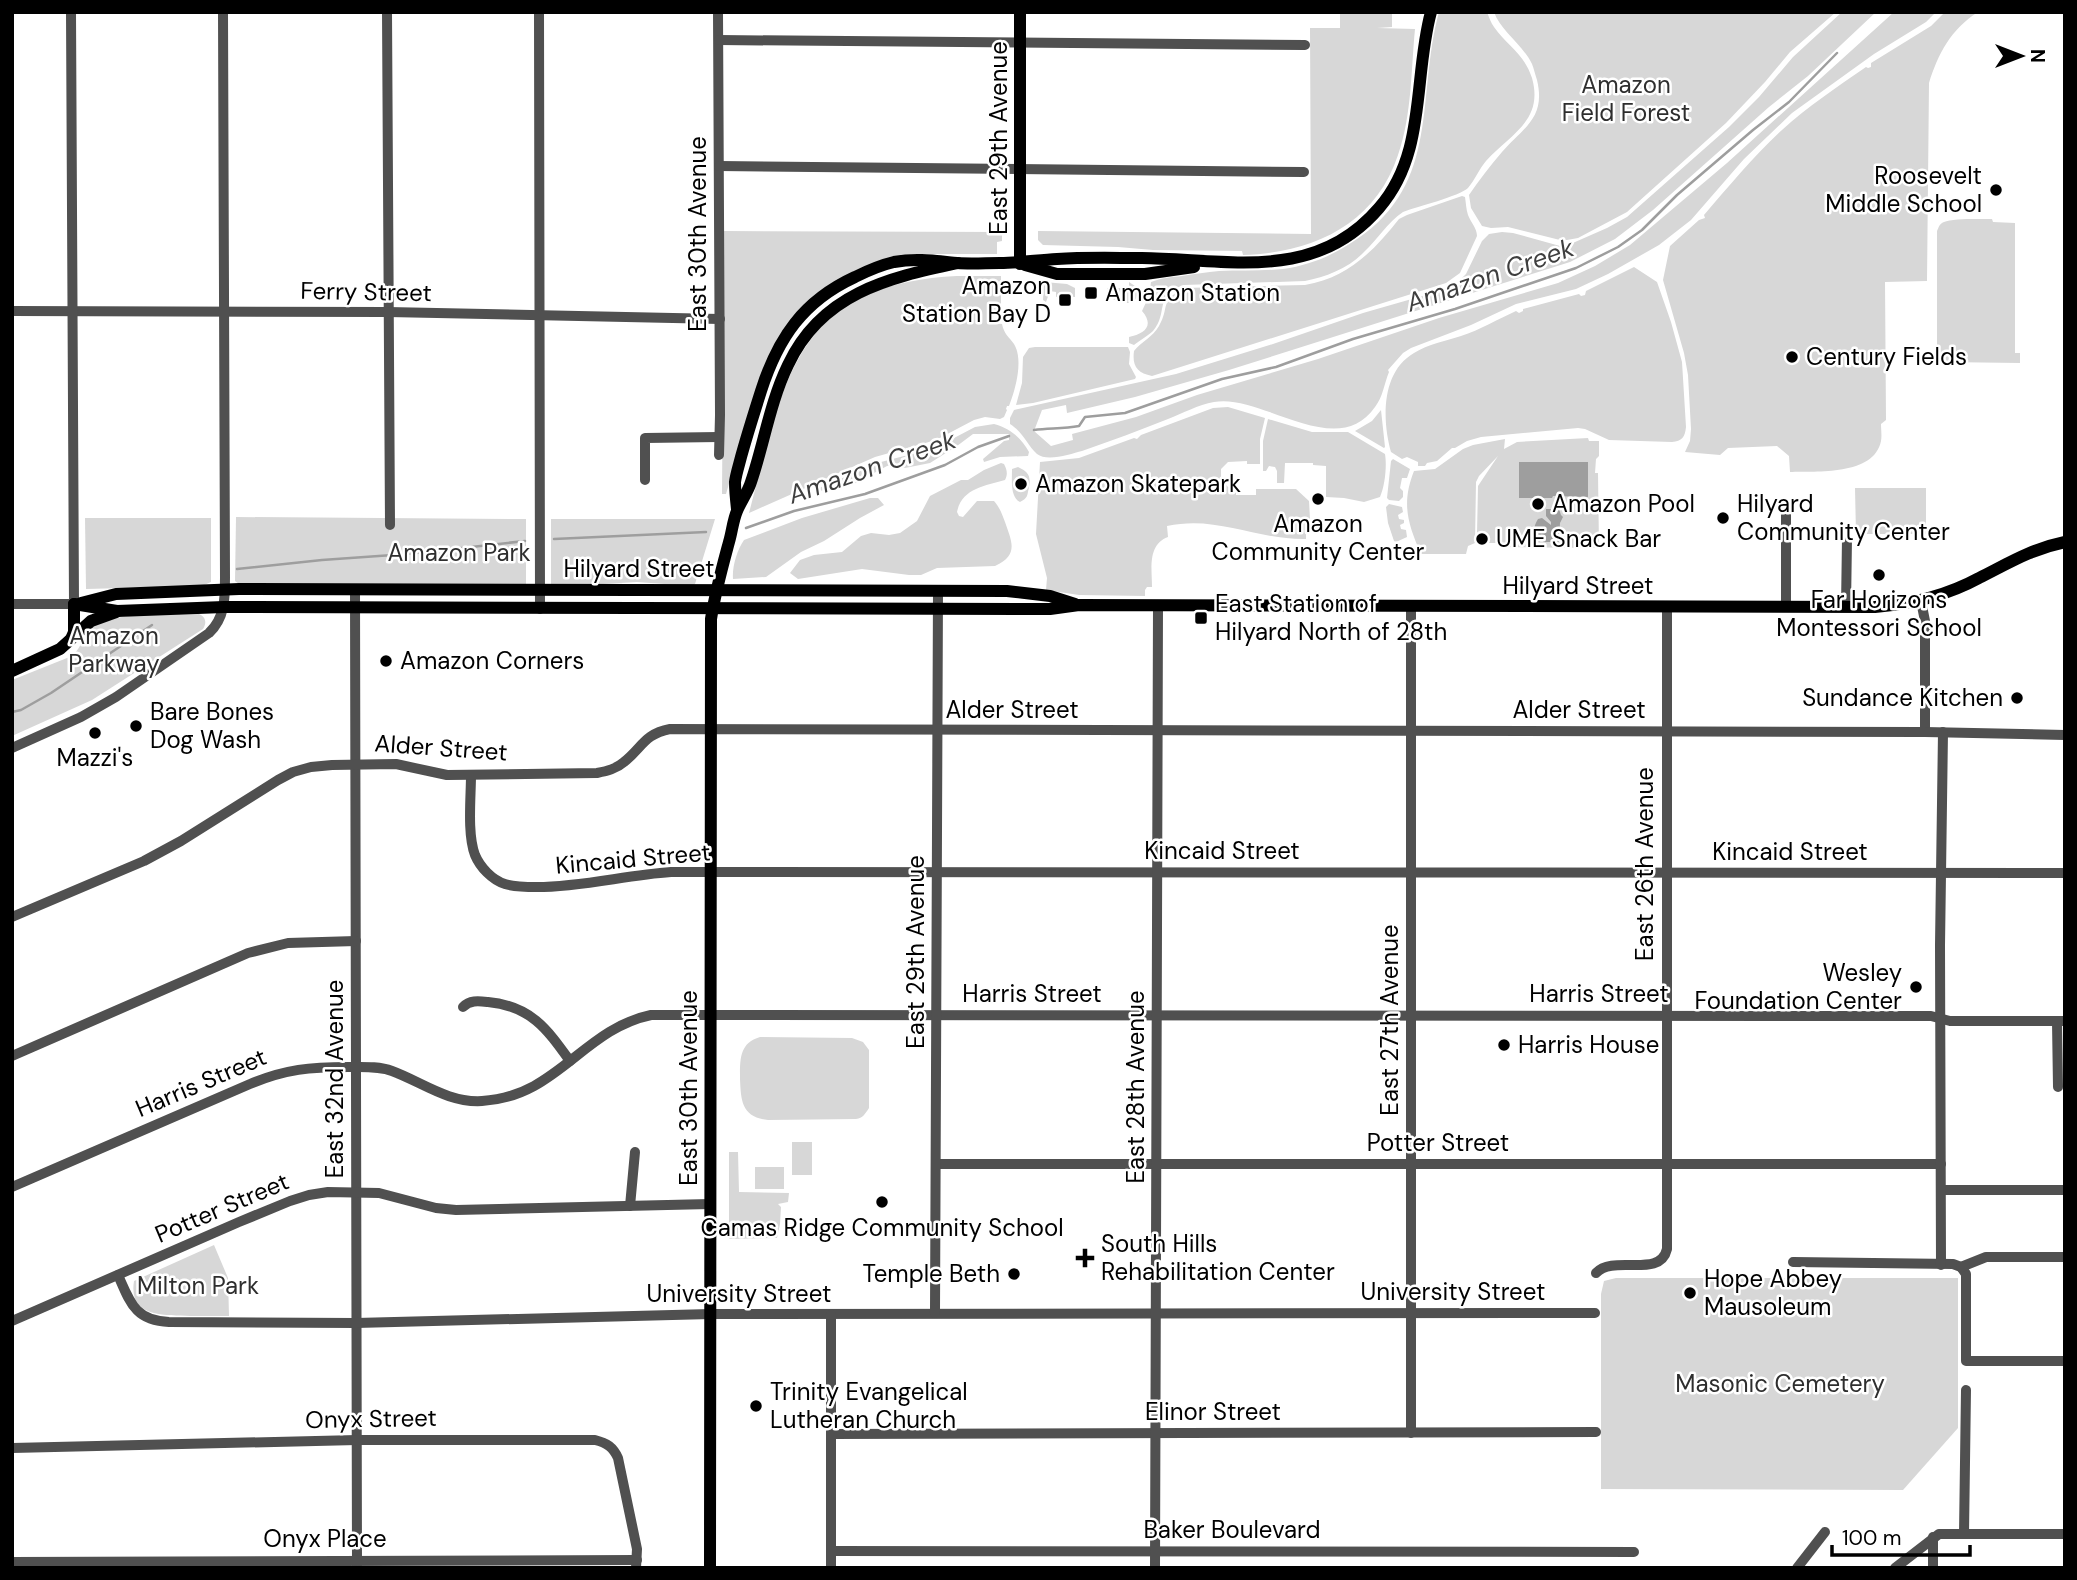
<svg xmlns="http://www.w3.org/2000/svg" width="2077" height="1580" font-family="'DM Sans',sans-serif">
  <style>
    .green { fill: #d7d7d7 }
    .water { fill: #9e9e9e }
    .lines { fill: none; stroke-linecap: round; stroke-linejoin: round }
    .stream { stroke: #9e9e9e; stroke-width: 2.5 }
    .minor { stroke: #505050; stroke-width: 10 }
    .major { stroke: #000; stroke-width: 12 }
    .poi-dot { fill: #000; stroke: #fff; stroke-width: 2.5 }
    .labels { text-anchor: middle; stroke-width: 5; stroke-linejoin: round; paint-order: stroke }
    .park-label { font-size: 24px; fill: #2e2e2e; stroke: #fff }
    .street-label { font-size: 24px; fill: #000; stroke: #fff }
    .poi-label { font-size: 24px; fill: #000; stroke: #fff; text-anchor: start }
    .water-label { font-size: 26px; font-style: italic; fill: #3f3f3f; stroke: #fff }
  </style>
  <rect width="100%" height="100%" fill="#fff"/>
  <g class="green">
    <path d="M1340 12H1392V27L1377 28 1415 29C1411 70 1412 115 1398 155 1375 225 1312 253 1243 255L1242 251 1153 250 1118 247 1043 245 1038 240V231L1311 234 1310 28H1340Z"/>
    <path d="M1439 12H1487C1489 17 1491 23 1494 27 1507 46 1524 53 1532 78 1544 121 1510 134 1486 161 1479 169 1475 180 1468 188 1460 196 1416 207 1403 212 1387 223 1378 239 1364 252 1349 268 1326 277 1305 281L1184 285C1153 296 1169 312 1153 331 1148 336 1140 340 1134 345L1129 343V337C1144 334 1155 326 1142 311L1149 296 1151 282C1161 278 1172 277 1182 276 1194 274 1207 272 1219 271 1241 270 1262 271 1283 269 1311 265 1334 255 1357 239 1441 183 1416 95 1439 12Z"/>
    <path d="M1494 12H1836L1790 52 1765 82 1726 123 1627 212 1578 238 1567 240H1560L1508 227 1491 228 1482 226 1471 208 1469 195C1479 180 1490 166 1502 152 1524 127 1546 118 1537 80 1535 74 1534 69 1532 64 1523 45 1500 30 1494 12Z"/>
    <path d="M1842 12H1876L1808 76 1769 107 1653 210 1615 239 1570 262 1229 370 1135 397 1067 413 1066 405 1042 410 1034 431 1051 446 1073 440 1072 434 1136 417 1197 395 1318 359 1439 318 1558 283 1595 266 1630 245 1727 163 1894 12H1936L1926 22 1874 54 1792 113 1744 159 1691 220 1659 245 1608 274 1576 289 1516 304 1471 325 1411 348 1403 353 1388 370 1389 372C1384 384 1383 397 1375 407 1337 462 1261 393 1214 402 1198 405 1183 413 1168 419 1140 430 1111 441 1082 451 1071 454 1047 462 1037 454 1027 445 1024 433 1010 424V418L1014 410 1176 374 1273 344 1363 313 1443 290 1458 282 1466 274 1482 241 1489 234 1502 232 1513 233 1560 246H1566L1607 228 1627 217 1729 127 1759 97 1793 57Z"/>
    <path d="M1945 12H1978C1951 29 1938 54 1929 83L1927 281 1885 282 1886 420 1881 424C1881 429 1882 436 1881 441 1874 476 1816 471 1790 472L1789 456 1777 446 1728 448 1720 455 1685 452 1690 441 1691 429 1688 375 1684 353 1663 280 1670 246 1699 220 1705 218 1704 215C1729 186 1754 156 1782 130 1807 107 1837 87 1866 67L1868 68 1871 67V63L1931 26Z"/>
    <path d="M1462 196 1465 197C1466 203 1466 209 1468 215 1471 223 1477 228 1477 236L1460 273 1446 283 1152 376C1137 373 1132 366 1134 351 1141 342 1153 337 1159 326 1170 307 1159 301 1184 288L1305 285C1347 278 1374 251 1399 219L1407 215Z"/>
    <path d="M1992 219 1993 222 2015 223V353H2020V363L1944 362 1938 356 1937 351V231C1939 227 1939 224 1944 222 1952 218 1982 219 1992 219Z"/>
    <polygon points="724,231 1002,232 1002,241 997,242 997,254 916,254 888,259 792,317 744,432 726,494 722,494"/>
    <path d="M1634 267 1657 282 1671 322 1682 362 1686 427C1685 437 1682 441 1672 442L1609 440 1585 429 1578 428 1481 437 1467 441 1455 448H1452L1437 461 1427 463 1425 466H1418V462L1407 457 1402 459 1391 452C1382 420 1381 372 1414 353 1428 344 1446 341 1461 336 1480 330 1498 319 1516 311L1519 313 1523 311V309L1579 294 1581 296 1585 295 1586 291Z"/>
    <path d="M957 276H1001V313H994L993 323 1002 324C1004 334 1009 337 1014 344 1024 360 1015 391 1009 406H1007L1006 409 1007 410 1004 417 1000 419 985 417 974 420 936 440 875 457 816 483 814 481 810 486 749 513C784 381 794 284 957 276Z"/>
    <polygon points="1044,282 1067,284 1075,288 1075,297 1056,297 1056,292 1050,291 1046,302 1043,300"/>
    <path d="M1129 282 1138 288C1138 313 1116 300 1107 297V288H1125L1129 286Z"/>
    <polygon points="1035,347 1128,347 1130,352 1129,364 1136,377 1135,379 1033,403 1016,405 1022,383 1023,357 1029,348"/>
    <path d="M1228 407 1265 418 1260 439V464H1247V461L1228 462 1221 469V479L1228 487 1236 488V495H1256V489H1296L1309 501 1310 519 1306 523V539C1256 540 1217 515 1167 526L1168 537C1147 545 1152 569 1152 587H1147L1145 590V596L1079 595 1046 590 1047 578 1036 534 1040 462 1079 458 1134 438 1137 439 1141 435 1213 408Z"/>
    <polygon points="1381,410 1385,447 1384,448 1355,431 1372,421"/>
    <path d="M1268 419 1312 432H1348L1385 454C1387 466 1385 486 1380 497L1364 502 1344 498 1326 497V466L1313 465V463H1285L1284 483H1277V471L1275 467 1269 466 1266 471H1263V441Z"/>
    <path d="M994 424C1010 428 1021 438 1029 452L1028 456 1000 457 984 462 983 459 1004 441 1009 440V434H973L957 446 930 463 905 468 894 465 887 466 852 485 819 491 821 487 881 462 935 448 975 427Z"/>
    <path d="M1588 438 1589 441H1599V456L1596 459 1595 473H1598L1599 548 1499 547V543H1487V534H1477L1478 486 1498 456 1479 476 1476 482 1475 543 1468 546 1466 554H1421C1408 524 1401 504 1414 471L1435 469 1463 449 1473 445 1505 439 1504 449 1517 442Z"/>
    <polygon points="1393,459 1410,469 1407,478 1402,478 1400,488 1403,491 1403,497 1399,501 1389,500 1387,498 1391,461"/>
    <path d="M1001 463 1004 464C1007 470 1008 474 1005 480 985 486 962 488 957 512L959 516 963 517 977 501H994C1000 508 1002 514 1005 522 1011 540 1020 555 995 566L937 568 921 575H909L862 569 798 579 790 573 800 560 814 555 842 552 861 536 871 533 889 535 900 533 917 521 930 496 961 480H968L984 470Z"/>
    <path d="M1018 467C1028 472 1031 475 1029 487 1027 496 1028 498 1020 502 1010 497 1012 480 1012 469Z"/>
    <polygon points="1855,488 1926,488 1926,534 1856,534"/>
    <path d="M870 498H878L884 505 860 518 824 541 801 552 766 577 733 579C732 567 737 550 744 540L802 518Z"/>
    <polygon points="1389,504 1402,507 1403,512 1398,515 1399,519 1404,520 1404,523 1400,525 1401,529 1406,530 1407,537 1396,542 1394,541 1388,523 1386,507"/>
    <polygon points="236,517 526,519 526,584 239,584 235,581"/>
    <polygon points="85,518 211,518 211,582 202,586 86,589"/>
    <polygon points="551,519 715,519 695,584 692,586 637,582 569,586 551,585"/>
    <path d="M199 614C206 617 207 623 203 629L92 700 12 736V680L72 656C82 647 84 634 95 625 112 612 176 615 199 614Z"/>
    <path d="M760 1037 852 1038 863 1042 869 1050V1108C865 1114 863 1118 856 1119L768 1120C742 1117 741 1102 740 1079 740 1060 739 1043 760 1037Z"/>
    <rect x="792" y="1142" width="20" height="33"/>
    <polygon points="729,1152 738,1152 739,1192 789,1193 788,1202 778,1204 781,1207 780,1224 777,1238 729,1239"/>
    <rect x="755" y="1167" width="29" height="22"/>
    <path d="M214 1245 228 1278 229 1316C216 1316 203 1316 190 1316 165 1315 128 1318 134 1281Z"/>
    <polygon points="1616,1278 1958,1278 1958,1428 1903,1490 1601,1489 1601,1294 1604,1281"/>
  </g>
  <g class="water">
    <polygon points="1519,462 1588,462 1588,497 1553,496 1552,498 1519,498"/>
    <path d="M1546 509H1559L1561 515 1563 517 1560 523 1559 542H1543L1542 533 1540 542H1536C1533 533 1533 527 1538 519L1542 518 1551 525V522L1546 516Z"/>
  </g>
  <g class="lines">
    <g class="stream">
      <path d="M1034 430C1050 428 1063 429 1079 426L1085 417 1125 413 1222 379 1276 367 1353 339 1455 309 1576 268 1618 247 1642 230 1677 195 1753 130 1789 102 1837 53"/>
      <polyline points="746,528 794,511 865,494 945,465 978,447 1009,436"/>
      <polyline points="554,539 706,532"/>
      <polyline points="237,569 322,560 407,554 525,541"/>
      <polyline points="12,712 21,710 51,693 152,625"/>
    </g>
    <g class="minor">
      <polyline points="387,12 390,525"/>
      <polyline points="539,12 540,609"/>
      <polyline points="718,12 720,415 719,455"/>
      <polyline points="719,40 1305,45"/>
      <polyline points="719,166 1304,172"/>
      <polyline points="12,311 388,312 720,319"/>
      <polyline points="645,480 645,438 719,437"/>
      <polyline points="1786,504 1786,607"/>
      <polyline points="355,590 357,1568"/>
      <polyline points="1921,601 1925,621 1925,732"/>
      <polyline points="12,604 74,604 71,12"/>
      <polyline points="1846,607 1847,538"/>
      <path d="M12 748 81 717 116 697 209 633C225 618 225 599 225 577L223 12"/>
      <path d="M471 775C471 797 467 834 475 855 480 867 492 880 505 884 515 887 527 887 537 887 582 887 626 875 671 872L2065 873"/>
      <path d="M12 917 144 861 181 841 278 780 293 772 311 767 332 765 396 764 447 775 597 773C607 771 616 769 624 762 642 748 644 734 670 729L1925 732 2065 735"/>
      <path d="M463 1007C470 1000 478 1001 488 1002 531 1006 547 1029 570 1061"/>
      <polyline points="2057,1022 2058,1087"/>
      <polyline points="12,1056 248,953 288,943 356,941"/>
      <polyline points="936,1164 1941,1164"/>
      <path d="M12 1187 250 1084C286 1069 310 1067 349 1067 363 1067 379 1066 392 1071 422 1082 448 1103 482 1101 557 1097 583 1029 651 1015L1931 1016 1950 1021H2065"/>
      <polyline points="1941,1190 2065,1190"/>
      <polyline points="630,1206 635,1152"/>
      <polyline points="1793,1262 1953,1264 1961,1267"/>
      <polyline points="1941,1265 1940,945 1943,732"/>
      <polyline points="1961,1267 1966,1274 1966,1361 2065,1361"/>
      <polyline points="1961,1267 1986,1257 2065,1257"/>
      <path d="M1596 1273C1614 1254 1660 1279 1667 1249V607"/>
      <path d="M118 1275C130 1302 135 1321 169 1322L356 1323 711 1314 1595 1313"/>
      <polyline points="935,1313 938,591"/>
      <polyline points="12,1321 239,1222 290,1201 309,1195 328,1192 379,1193 436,1208 456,1210 710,1204"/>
      <polyline points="1411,1433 1411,607"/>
      <polyline points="831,1434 1596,1432"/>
      <path d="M12 1448 357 1440H595C607 1443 613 1447 618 1458L637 1549 636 1568"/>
      <polyline points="1964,1534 1966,1390"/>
      <polyline points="831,1551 1634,1552"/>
      <polyline points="12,1562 637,1560"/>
      <polyline points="831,1568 831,1314"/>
      <polyline points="1155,1568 1158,606"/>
      <polyline points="1797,1568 1825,1532"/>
      <polyline points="1895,1568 1939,1534 2065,1534"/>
      <polyline points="1933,1568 1933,1537"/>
    </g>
    <g class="major">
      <polyline points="1020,264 1020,12"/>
      <polyline points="1025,265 1057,274 1145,274 1194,267"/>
      <path d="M737 509C736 500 735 491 735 482 736 474 739 465 741 457 747 435 754 413 761 391 778 338 803 301 855 277 867 271 881 265 894 262 916 258 936 261 957 263 971 264 986 263 1000 263 1019 263 1038 260 1057 259 1085 257 1114 258 1142 258 1228 259 1315 283 1379 208 1427 153 1413 78 1431 12"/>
      <polyline points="81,603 116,594 239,589 1007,591 1050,596 1075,604"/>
      <path d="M74 604 117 611 224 607 1050 609 1079 605 1875 607C1912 604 1946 596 1979 578 2009 563 2031 549 2065 542"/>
      <polyline points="71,639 74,632 74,604"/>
      <polyline points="12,671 60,649 91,621 116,612"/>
      <path d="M710 1568 711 619C715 593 722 568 729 542 732 532 733 520 737 511 741 501 748 492 751 482 764 444 770 402 788 365 821 294 887 278 958 263"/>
    </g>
  </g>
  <g class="poi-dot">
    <circle cx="1996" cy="190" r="7"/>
    <rect x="1084" y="286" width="14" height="14" rx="3.5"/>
    <rect x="1058" y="293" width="14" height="14" rx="3.5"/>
    <circle cx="1792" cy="357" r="7"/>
    <circle cx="1021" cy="484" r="7"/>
    <circle cx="1318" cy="499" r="7"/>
    <circle cx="1538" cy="504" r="7"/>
    <circle cx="1723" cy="518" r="7"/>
    <circle cx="1482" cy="539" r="7"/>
    <circle cx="1879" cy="575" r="7"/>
    <rect x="1194" y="611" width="14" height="14" rx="3.5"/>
    <circle cx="386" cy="661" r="7"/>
    <circle cx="2017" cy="698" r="7"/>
    <circle cx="136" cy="726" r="7"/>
    <circle cx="95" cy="733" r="7"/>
    <circle cx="1916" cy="987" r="7"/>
    <circle cx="1504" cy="1045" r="7"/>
    <circle cx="882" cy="1202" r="7"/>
    <path d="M1081.5 1247.5h7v7h7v7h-7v7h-7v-7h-7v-7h7z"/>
    <circle cx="1014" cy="1274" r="7"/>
    <circle cx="1690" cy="1293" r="7"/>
    <circle cx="756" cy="1406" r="7"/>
  </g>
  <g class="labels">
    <g class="park-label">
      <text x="1626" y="93">Amazon<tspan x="1626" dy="28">Field Forest</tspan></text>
      <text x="459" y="561">Amazon Park</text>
      <text x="114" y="644">Amazon<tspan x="114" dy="28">Parkway</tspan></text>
      <text x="198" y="1294">Milton Park</text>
      <text x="1780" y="1392">Masonic Cemetery</text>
    </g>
    <g class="street-label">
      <text transform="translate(999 138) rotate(-90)" y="8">East 29th Avenue</text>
      <text transform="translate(698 234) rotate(-90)" y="8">East 30th Avenue</text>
      <text transform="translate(366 292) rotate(1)" y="8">Ferry Street</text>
      <text x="639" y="577">Hilyard Street</text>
      <text x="1578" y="594">Hilyard Street</text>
      <text x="1012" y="718">Alder Street</text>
      <text x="1579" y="718">Alder Street</text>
      <text transform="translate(441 748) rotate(4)" y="8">Alder Street</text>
      <text x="1222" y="859">Kincaid Street</text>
      <text x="1790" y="860">Kincaid Street</text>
      <text transform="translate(633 859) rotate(-5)" y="8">Kincaid Street</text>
      <text transform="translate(1645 864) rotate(-90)" y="8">East 26th Avenue</text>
      <text transform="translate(916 952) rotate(-90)" y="8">East 29th Avenue</text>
      <text x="1032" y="1002">Harris Street</text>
      <text x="1599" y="1002">Harris Street</text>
      <text transform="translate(1390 1020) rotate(-90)" y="8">East 27th Avenue</text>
      <text transform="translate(335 1079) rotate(-90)" y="8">East 32nd Avenue</text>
      <text transform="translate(201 1083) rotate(-23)" y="8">Harris Street</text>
      <text transform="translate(1136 1087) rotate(-90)" y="8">East 28th Avenue</text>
      <text transform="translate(689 1088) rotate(-90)" y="8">East 30th Avenue</text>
      <text x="1438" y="1151">Potter Street</text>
      <text transform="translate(222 1208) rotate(-23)" y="8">Potter Street</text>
      <text x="1453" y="1300">University Street</text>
      <text x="739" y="1302">University Street</text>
      <text x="1213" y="1420">Elinor Street</text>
      <text transform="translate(371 1419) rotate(-1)" y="8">Onyx Street</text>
      <text x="1232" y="1538">Baker Boulevard</text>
      <text x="325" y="1547">Onyx Place</text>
    </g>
    <g class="poi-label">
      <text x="1982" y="184" text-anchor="end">Roosevelt<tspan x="1982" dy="28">Middle School</tspan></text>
      <text x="1051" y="294" text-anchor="end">Amazon<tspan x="1051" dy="28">Station Bay D</tspan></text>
      <text x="1105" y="301">Amazon Station</text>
      <text x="1806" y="365">Century Fields</text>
      <text x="1035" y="492">Amazon Skatepark</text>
      <text x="1552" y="512">Amazon Pool</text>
      <text x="1737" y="512">Hilyard<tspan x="1737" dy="28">Community Center</tspan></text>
      <text x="1318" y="532" text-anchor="middle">Amazon<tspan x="1318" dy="28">Community Center</tspan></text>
      <text x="1496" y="547">UME Snack Bar</text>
      <text x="1879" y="608" text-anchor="middle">Far Horizons<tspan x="1879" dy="28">Montessori School</tspan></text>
      <text x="1215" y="612">East Station of<tspan x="1215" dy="28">Hilyard North of 28th</tspan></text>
      <text x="400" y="669">Amazon Corners</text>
      <text x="2003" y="706" text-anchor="end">Sundance Kitchen</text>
      <text x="150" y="720">Bare Bones<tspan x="150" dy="28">Dog Wash</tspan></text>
      <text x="95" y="766" text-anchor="middle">Mazzi's</text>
      <text x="1902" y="981" text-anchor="end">Wesley<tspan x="1902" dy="28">Foundation Center</tspan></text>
      <text x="1518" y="1053">Harris House</text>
      <text x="882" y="1236" text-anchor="middle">Camas Ridge Community School</text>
      <text x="1101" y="1252">South Hills<tspan x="1101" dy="28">Rehabilitation Center</tspan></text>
      <text x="1000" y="1282" text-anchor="end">Temple Beth</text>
      <text x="1704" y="1287">Hope Abbey<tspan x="1704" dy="28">Mausoleum</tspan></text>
      <text x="770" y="1400">Trinity Evangelical<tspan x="770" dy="28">Lutheran Church</tspan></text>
    </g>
    <g class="water-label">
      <text transform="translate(1490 275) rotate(-19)" y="9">Amazon Creek</text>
      <text transform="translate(872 467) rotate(-19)" y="9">Amazon Creek</text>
    </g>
  </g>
  <rect width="2077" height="1580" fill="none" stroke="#000000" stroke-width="28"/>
  <g transform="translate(2021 56) rotate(90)" stroke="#ffffff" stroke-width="5" paint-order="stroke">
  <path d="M0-5L12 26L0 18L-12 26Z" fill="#000000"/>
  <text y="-10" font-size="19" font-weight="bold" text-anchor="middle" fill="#000000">N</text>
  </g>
  <path d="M1832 1545v10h138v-10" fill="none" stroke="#000000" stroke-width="3.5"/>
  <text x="1842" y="1545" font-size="21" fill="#000000" stroke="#ffffff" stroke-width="5" paint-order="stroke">100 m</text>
</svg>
